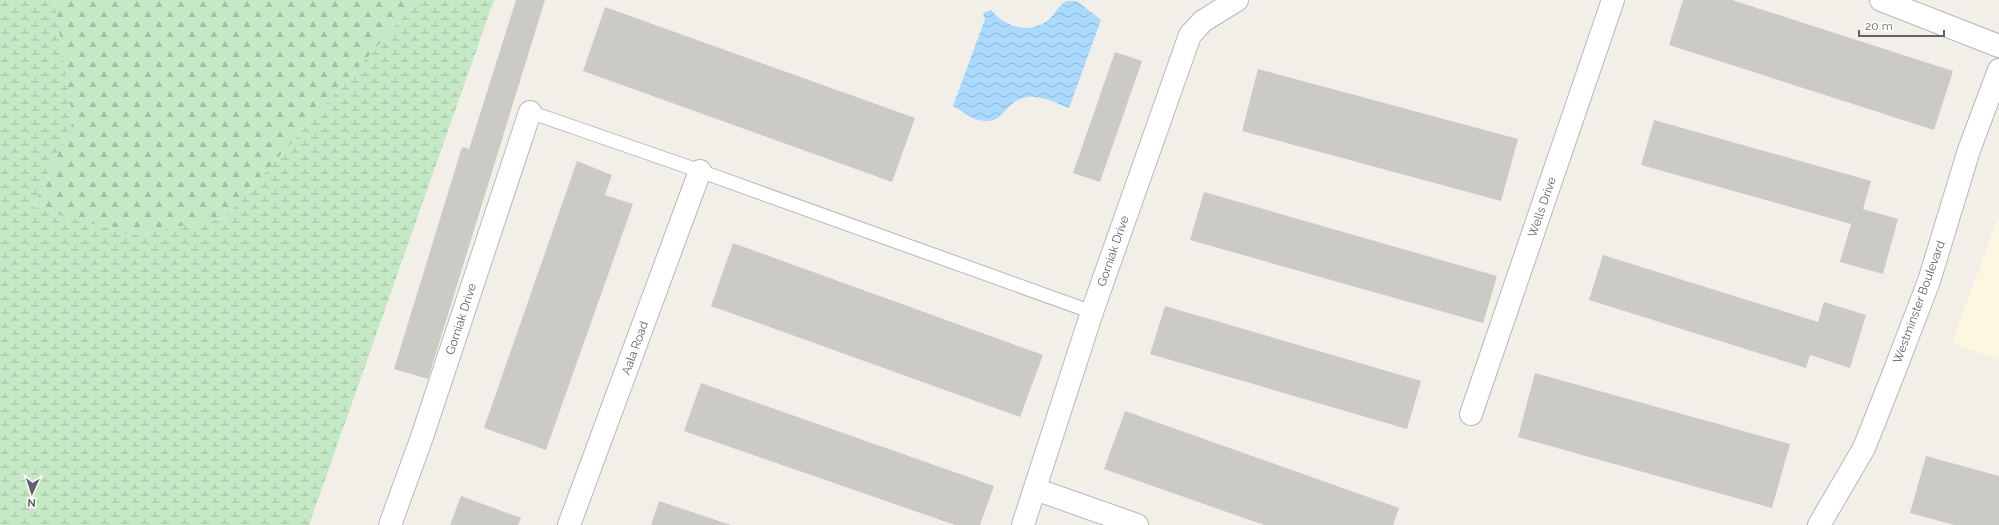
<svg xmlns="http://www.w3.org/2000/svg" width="1999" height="525" font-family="Raleway,sans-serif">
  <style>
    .commercial { fill: #fef7e0 }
    .forest { fill: url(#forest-firs) }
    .wetland { fill: url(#wetland-marsh) }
    .water { fill: url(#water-waves) }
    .building { fill: #cccac5 }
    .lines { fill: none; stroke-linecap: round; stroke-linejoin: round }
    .service-casing { stroke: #b5b8bc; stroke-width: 15 }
    .minor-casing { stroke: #b5b8bc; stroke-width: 24 }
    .service { stroke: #fff; stroke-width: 13 }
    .minor { stroke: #fff; stroke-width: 22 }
    .labels { text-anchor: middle; stroke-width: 4; stroke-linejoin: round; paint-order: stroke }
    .street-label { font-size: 12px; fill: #5f6368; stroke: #fff }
  </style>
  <defs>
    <pattern id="forest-firs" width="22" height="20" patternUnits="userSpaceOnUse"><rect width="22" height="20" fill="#c5e8c5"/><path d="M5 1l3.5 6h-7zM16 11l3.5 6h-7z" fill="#a3c0a4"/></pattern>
    <pattern id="wetland-marsh" width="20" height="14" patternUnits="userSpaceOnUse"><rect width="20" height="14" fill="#c5e8c5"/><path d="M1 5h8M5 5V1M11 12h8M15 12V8" fill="none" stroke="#a3c0a4"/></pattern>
    <pattern id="water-waves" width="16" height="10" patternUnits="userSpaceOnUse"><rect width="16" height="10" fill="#aadaff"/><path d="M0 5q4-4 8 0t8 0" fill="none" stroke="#8eb4d2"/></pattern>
  </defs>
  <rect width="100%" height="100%" fill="#f1efe8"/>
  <polygon class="commercial" points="1999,214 1999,360 1952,343"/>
  <polygon class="forest" points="54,0 418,0 225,218 133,235 33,208 73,122"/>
  <polygon class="wetland" points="0,0 54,0 73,122 33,207 133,235 225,218 418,0 494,0 309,525 0,525"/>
  <path class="water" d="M1066 1H1077L1101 20 1069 108C1056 103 1041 95 1027 97 1003 101 1005 127 978 120 969 117 961 110 953 106L985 19 983 13 991 10C1004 26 1028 35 1047 21 1055 15 1056 8 1066 1Z"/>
  <g class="building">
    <polygon points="516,0 545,0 428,379 394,369 462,147 469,149"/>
    <polygon points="1683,0 1732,0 1953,71 1934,130 1669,45"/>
    <polygon points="605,7 915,118 892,182 583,71"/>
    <polygon points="1115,52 1142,61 1100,182 1073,173"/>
    <polygon points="1258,69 1518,139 1501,201 1242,131"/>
    <polygon points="1654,120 1871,181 1863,209 1898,219 1883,274 1840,262 1851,224 1641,165"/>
    <polygon points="577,161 612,175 605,195 633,204 546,450 484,428"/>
    <polygon points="1204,192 1497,276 1483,323 1190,240"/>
    <polygon points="733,243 1043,355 1020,417 711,306"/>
    <polygon points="1603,255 1818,322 1824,302 1866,315 1850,368 1810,355 1806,368 1589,300"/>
    <polygon points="1165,306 1421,381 1407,429 1150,354"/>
    <polygon points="1535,373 1790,444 1772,508 1518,437"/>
    <polygon points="701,383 994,486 980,525 955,525 684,431"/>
    <polygon points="1125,411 1399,508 1393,525 1264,525 1104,469"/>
    <polygon points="1926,456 1999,476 1999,525 1954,525 1910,513"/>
    <polygon points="461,496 521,518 518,525 450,525"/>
    <polygon points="659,501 731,525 651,525"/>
  </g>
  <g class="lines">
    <g class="service-casing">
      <polyline id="service" points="530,112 700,171 1092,312"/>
    </g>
    <g class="minor-casing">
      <g id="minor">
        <polyline points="1881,0 1999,46"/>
        <polyline points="1471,414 1613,0"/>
        <polyline points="1035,489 1137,525"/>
        <polyline points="390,525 422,437 530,112"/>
        <polyline points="569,525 700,171"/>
        <polyline points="1023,525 1092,312 1190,35 1203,21 1237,0"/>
        <polyline points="1819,525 1864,448 1891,380 1929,281 1969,150 1999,70"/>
      </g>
    </g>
    <use href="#service" class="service"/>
    <use href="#minor" class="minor"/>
  </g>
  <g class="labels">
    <g class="street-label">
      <text transform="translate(1542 207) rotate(-71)" y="4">Wells Drive</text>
      <text transform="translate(1113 251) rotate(-71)" y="4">Gorniak Drive</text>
      <text transform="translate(1919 302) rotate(-70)" y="4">Westminster Boulevard</text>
      <text transform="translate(461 319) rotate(-72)" y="4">Gorniak Drive</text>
      <text transform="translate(635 348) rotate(-70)" y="4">Aala Road</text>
    </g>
  </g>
  <g transform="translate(32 493) rotate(183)" stroke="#ffffff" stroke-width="3" paint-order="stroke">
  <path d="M0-3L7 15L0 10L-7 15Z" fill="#5f6368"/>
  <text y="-6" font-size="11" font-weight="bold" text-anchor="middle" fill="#5f6368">N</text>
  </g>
  <path d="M1859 30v6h85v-6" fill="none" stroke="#5f6368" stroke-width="2"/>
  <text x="1865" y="30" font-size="12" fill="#5f6368" stroke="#ffffff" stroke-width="3" paint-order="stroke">20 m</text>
</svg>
